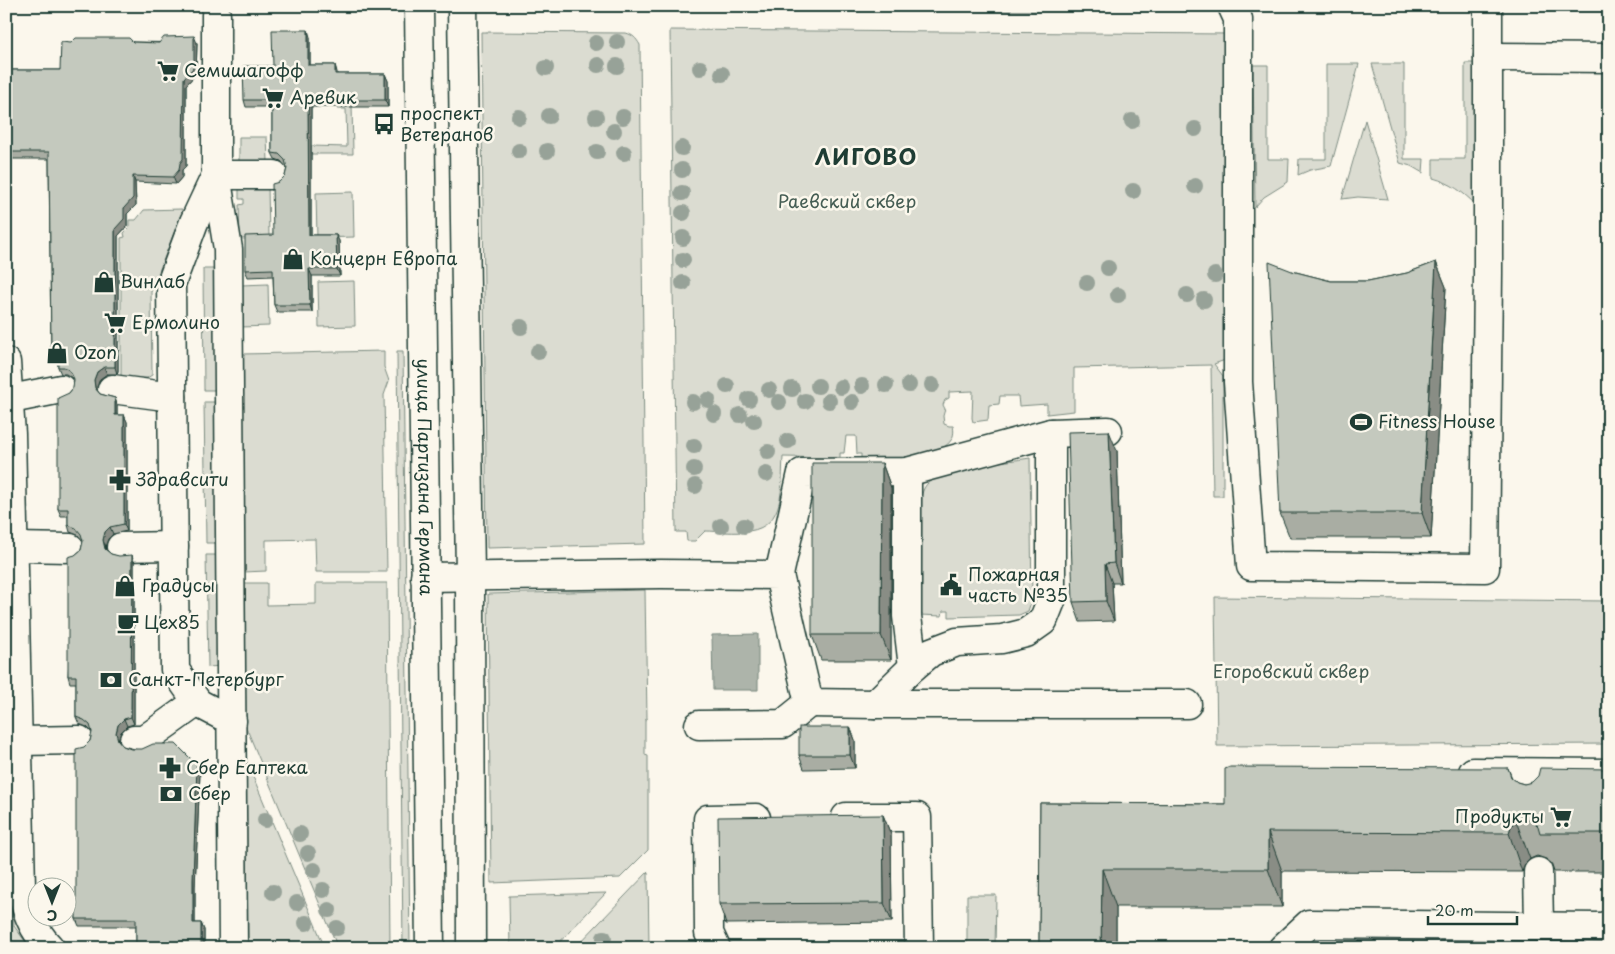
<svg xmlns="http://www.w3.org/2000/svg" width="1615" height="954" font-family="'Playpen Sans',sans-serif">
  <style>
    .green { fill: #dbdcd1; stroke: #7d8c82 }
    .water { fill: #adb4aa; stroke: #74847b }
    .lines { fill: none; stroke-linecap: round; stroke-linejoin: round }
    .minor-casing { stroke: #1f3d34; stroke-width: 31 }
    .major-casing { stroke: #1f3d34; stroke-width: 31 }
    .minor { stroke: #fbf7ec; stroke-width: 28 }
    .major { stroke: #fbf7ec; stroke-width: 28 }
    .tree { fill: #97a298 }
    .wall { fill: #a9ada3; stroke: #1f3d34 }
    .shaded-wall { fill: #898d85; stroke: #1f3d34 }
    .building { fill: #c4c9be; stroke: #1f3d34 }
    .labels { text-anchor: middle; stroke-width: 5; stroke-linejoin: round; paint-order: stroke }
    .poi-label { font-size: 18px; fill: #1f3d34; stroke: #fbf7ec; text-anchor: start }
    .park-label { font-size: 18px; fill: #455d53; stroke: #fbf7ec }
    .street-label { font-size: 18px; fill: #1f3d34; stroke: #fbf7ec }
    .district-label { font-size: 22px; font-weight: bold; letter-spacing: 1px; fill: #1f3d34; stroke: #fbf7ec }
  </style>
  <rect width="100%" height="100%" fill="#fbf7ec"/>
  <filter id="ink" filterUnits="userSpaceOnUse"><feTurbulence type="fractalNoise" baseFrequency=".02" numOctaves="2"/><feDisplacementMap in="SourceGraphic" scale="10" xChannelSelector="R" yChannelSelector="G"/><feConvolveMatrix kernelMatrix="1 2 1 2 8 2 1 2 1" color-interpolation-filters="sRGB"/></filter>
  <g filter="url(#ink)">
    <g class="green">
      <polygon points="670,6 1035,6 1035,11"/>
      <path d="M670 30 1231 34 1225 360 1214 364 1223 376V496H1213L1211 365 1074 368V411L1047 414V404L1019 406 1018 396H1000L999 404 989 405 988 420 973 422 972 418 973 391 949 392V398L945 400 943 405 945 409 943 416 944 424 949 426H953C962 461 882 459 861 459V454H857L856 436H846L844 453H840V458L783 457C781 485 786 526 749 531 735 534 719 531 705 531L695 541H687L686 532H676Z"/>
      <path d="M481 32 626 33C633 35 636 38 640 45L645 544 487 548Z"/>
      <path d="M1465 63H1478L1476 205C1463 192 1451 183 1433 178V159H1465Z"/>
      <polygon points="1326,64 1359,64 1331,166 1310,170 1298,175 1299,159 1326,159"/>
      <polygon points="1372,64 1404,64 1404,159 1424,159 1423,173 1411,166 1400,163"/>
      <polygon points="1253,65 1268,65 1268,159 1289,159 1288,182 1264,197 1255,207"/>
      <polygon points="338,104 352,104 353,154 311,154 311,146 347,147 346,109 338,109"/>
      <polygon points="1365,120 1388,199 1358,197 1342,199"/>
      <polygon points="239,137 267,137 268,161 239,162"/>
      <polygon points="268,187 269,238 240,239 239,205 244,204 244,199 239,199 239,188"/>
      <polygon points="353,192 354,237 317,238 316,193"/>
      <polygon points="182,209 182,212 151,292 152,375 147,378 121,378 121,238 125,237 124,233 129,228 129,220 136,220 144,210"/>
      <polygon points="203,269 217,269 218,390 204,390"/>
      <polygon points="354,281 355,326 319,327 318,282"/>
      <polygon points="268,284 269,326 241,327 241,285"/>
      <polygon points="384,351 384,367 389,381 384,395 387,572 316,572 315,539 266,540 266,571 244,572 242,354"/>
      <polygon points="397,351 403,351 410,948 403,948"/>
      <polygon points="204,402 218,402 220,543 206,543"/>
      <path d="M1030 458 1032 599 1028 611 1019 615 949 617V611H943L942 616 920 615V500C922 494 923 488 928 483 944 466 1006 462 1030 458Z"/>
      <polygon points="206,555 220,555 222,666 208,667"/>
      <polygon points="244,583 267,583 267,605 316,604 316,583 387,583 390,948 338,948 246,727"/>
      <polygon points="645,590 647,719 645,720 645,755 648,756 648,850 620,878 491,883 488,594"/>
      <polygon points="1215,597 1609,601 1609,744 1217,746"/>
      <polygon points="246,760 325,948 248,948"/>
      <polygon points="648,872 649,948 575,948"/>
      <polygon points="6,878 11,885 12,897 9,897 9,902 13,902 14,926 30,948 6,948"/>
      <polygon points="606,893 554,948 510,948 509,896"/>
      <polygon points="967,895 996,895 995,948 967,948"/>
    </g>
    <polygon class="water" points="758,634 758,690 713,690 712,635"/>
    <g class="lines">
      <g class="minor-casing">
        <g id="minor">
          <polyline points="1232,6 1238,19 1238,382 1251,566 1485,568 1488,273 1488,6"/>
          <polyline points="216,15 216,175 228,249 233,948"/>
          <polyline points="1488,57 1609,58"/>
          <polyline points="216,175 194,222 171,284 175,670 198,703 232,721"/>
          <polyline points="216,175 274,175"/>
          <path d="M6 362 11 434 21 887C26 911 32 929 50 948"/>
          <polyline points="112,389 172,397"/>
          <polyline points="6,400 61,389"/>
          <polyline points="907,472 907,616 913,667"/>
          <polyline points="14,547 70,548"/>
          <polyline points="121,547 174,546"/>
          <polyline points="779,575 802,473 907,472 1051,433 1108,431"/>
          <polyline points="425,577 661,574 779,575 809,703 875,704 1187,704"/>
          <polyline points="875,704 913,667 931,652 957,642 1002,639 1026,633 1043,621 1051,601 1051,433"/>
          <polyline points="699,725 783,724 809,703"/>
          <polyline points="134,740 144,740 197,702"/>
          <polyline points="19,741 79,740"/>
          <polyline points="1473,772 1609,773"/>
          <polyline points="846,817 917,817 919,948"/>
          <polyline points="1538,872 1539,926"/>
          <polyline points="716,948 709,933 708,819 756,818"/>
          <polyline points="1283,948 1309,924 1601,927 1609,925"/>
        </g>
      </g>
      <g class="major-casing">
        <g id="major">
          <path id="s1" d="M419 6 430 948"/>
          <polyline points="462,6 470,576 471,948"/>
        </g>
      </g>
      <use href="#minor" class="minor"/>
      <use href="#major" class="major"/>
    </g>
    <g class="tree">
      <circle cx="617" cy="42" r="8"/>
      <circle cx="596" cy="43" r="8"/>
      <circle cx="598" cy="65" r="8"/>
      <circle cx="617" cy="66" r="8"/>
      <circle cx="546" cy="68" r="8"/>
      <circle cx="700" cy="68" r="8"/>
      <circle cx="722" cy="74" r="8"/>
      <circle cx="549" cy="116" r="8"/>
      <circle cx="519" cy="117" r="8"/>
      <circle cx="596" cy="117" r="8"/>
      <circle cx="623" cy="117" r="8"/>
      <circle cx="1132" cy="121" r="8"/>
      <circle cx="1195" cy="129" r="8"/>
      <circle cx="614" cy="131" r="8"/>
      <circle cx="682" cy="148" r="8"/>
      <circle cx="519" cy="151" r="8"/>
      <circle cx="547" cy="151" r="8"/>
      <circle cx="597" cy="152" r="8"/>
      <circle cx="624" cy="153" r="8"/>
      <circle cx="682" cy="170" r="8"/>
      <circle cx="1195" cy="186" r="8"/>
      <circle cx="1133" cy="191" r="8"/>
      <circle cx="682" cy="193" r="8"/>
      <circle cx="683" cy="213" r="8"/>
      <circle cx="683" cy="238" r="8"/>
      <circle cx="683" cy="260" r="8"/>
      <circle cx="1108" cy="268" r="8"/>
      <circle cx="1215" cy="275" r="8"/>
      <circle cx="683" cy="283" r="8"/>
      <circle cx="1087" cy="283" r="8"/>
      <circle cx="1118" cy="295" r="8"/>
      <circle cx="1187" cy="295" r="8"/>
      <circle cx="1204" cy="300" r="8"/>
      <circle cx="521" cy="327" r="8"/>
      <circle cx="538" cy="352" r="8"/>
      <circle cx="886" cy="385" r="8"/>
      <circle cx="909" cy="385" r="8"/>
      <circle cx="932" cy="385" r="8"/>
      <circle cx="727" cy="386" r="8"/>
      <circle cx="818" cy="386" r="8"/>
      <circle cx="862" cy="386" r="8"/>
      <circle cx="841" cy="387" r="8"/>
      <circle cx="792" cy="389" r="8"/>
      <circle cx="769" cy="390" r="8"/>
      <circle cx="749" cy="399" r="8"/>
      <circle cx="708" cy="400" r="8"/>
      <circle cx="805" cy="401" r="8"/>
      <circle cx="829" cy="401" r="8"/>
      <circle cx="693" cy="402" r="8"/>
      <circle cx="779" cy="402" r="8"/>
      <circle cx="852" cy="402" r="8"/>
      <circle cx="714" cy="414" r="8"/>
      <circle cx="740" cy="415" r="8"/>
      <circle cx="754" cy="421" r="8"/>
      <circle cx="788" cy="441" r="8"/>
      <circle cx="694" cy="446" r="8"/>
      <circle cx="768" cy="452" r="8"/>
      <circle cx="694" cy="469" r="8"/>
      <circle cx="766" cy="474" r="8"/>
      <circle cx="695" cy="486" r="8"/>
      <circle cx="721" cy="526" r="8"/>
      <circle cx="744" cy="526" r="8"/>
      <circle cx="265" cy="820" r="8"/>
      <circle cx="300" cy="834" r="8"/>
      <circle cx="308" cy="853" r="8"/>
      <circle cx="314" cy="870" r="8"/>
      <circle cx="323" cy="890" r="8"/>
      <circle cx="273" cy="892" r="8"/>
      <circle cx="297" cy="903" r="8"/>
      <circle cx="329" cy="910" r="8"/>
      <circle cx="306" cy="923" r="8"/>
      <circle cx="337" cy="928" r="8"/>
      <circle cx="604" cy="938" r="8"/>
    </g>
    <g class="wall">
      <polygon points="310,37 310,65 335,65 337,74 385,74 388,81 388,107 311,107 311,235 336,235 339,241 340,276 312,276 312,312 277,312 274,305 273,276 248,277 245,270 273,235 279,182 285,176 287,168 281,161 275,159 272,153 272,107 246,107 244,100"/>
      <polygon points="133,42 197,43 196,74 186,85 186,166 182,170 182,177 176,184 135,182 136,205 127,214 127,226 118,236 118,371 117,374 107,374 100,379 97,387 97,390 100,394 115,398 117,405 117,415 124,415 127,422 127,531 113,534 108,539 105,547 106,549 111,554 134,562 134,724 127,726 121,732 118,740 119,742 123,746 197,765 200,772 195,887 195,923 201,923 204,930 204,948 136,948 136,926 79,926 76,919 84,747 90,741 92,732 87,727 79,724 76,717 76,683 70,683 68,676 75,555 81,550 83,541 78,535 70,532 68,525 68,516 61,516 58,509 69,393 73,388 74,381 72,378 66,374 61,374 58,367 58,358 53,358 51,351 49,159 6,159 6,70 60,70 71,43"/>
      <polygon points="1436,262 1446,287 1431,538 1290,538 1280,513 1292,271 1331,281 1368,281 1407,273"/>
      <polygon points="1117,451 1121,583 1112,583 1114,621 1080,622 1073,602"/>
      <polygon points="882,463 891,488 891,660 821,660 812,635"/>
      <polygon points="850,727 855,740 855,768 804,769 799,755"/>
      <polygon points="1508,768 1512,778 1517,782 1524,784 1609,769 1609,872 1554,872 1551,863 1546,859 1537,856 1530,859 1525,864 1522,872 1282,871 1282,907 1116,907 1116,948 1039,948 1040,803 1225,804"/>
      <polygon points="883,815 891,835 892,922 726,924 719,904"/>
    </g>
    <g class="shaded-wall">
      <polygon points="308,30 310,37 310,72 308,65"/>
      <polygon points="194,36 197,43 196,74 186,85 186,166 182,170 182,177 176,184 173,177 184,78"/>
      <polygon points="335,65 337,72 337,81 335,74"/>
      <polygon points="385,74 388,81 388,107 385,100"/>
      <polygon points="308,100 311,107 311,242 309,235"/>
      <polygon points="133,176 135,182 136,205 127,214 127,226 118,236 118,371 117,374 115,367 115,229 124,208"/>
      <polygon points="336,235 339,241 340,276 337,269"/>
      <polygon points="1436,262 1446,287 1431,538 1422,513"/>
      <polygon points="309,269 312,276 312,312 310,305"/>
      <polygon points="104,367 107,374 100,379 97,387 97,394 95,388 94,380 97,372"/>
      <polygon points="115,398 117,405 117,422 115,415"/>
      <polygon points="124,415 127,422 127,531 124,524"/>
      <polygon points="1109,431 1117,451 1121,583 1114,563"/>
      <polygon points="882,463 891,488 891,660 881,635"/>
      <polygon points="110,527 113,534 108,539 105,547 108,555 103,540 105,532"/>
      <polygon points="132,555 134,562 134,724 131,717"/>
      <polygon points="1105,564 1112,583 1114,621 1106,601"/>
      <polygon points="124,719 127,726 121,732 118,740 120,747 116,733 118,725"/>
      <polygon points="850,727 855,740 855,768 850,755"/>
      <polygon points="197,765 200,772 195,887 195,930 193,923 193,880"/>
      <polygon points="883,815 891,835 892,922 884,903"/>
      <polygon points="1516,821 1530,859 1525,864 1522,872 1509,833 1511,826"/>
      <polygon points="1268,832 1282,871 1282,907 1268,869"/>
      <polygon points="1102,869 1116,907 1116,948 1101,948"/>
      <polygon points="201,923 204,930 204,948 201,948"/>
    </g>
    <g class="building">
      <polygon points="272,30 308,30 308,65 335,65 335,74 385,74 385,100 308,100 309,235 336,235 337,269 309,269 310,305 274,305 273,269 245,270 245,236 273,235 272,184 279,182 285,176 287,168 285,160 279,154 272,153 272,100 244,100 243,66 273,66"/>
      <polygon points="194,36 194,67 184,78 183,159 180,163 179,170 173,177 133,176 133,198 124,208 124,219 115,229 115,367 104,367 97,372 94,380 95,388 100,394 115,398 115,415 124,415 124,524 110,527 105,532 103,540 105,549 111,554 119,556 132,555 131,717 124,719 118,725 116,733 118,740 123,746 131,749 142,749 153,744 176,744 197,765 193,880 193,923 201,923 201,948 136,948 136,919 76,919 76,749 84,747 90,741 92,732 90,725 84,720 76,717 76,676 68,676 68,557 75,555 81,550 83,541 81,534 76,528 68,525 68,509 58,509 58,398 69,393 73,388 74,379 70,371 64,367 58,367 58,351 51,351 49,152 6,152 6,70 60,70 61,42 71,43 76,38 129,38 133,42 159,43 164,37"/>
      <polygon points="1269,262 1292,271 1331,281 1368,281 1407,273 1436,262 1422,513 1280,513"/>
      <polygon points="1109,431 1114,563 1105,564 1106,601 1073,602 1068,432"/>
      <polygon points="812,463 882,463 881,635 812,635"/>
      <rect x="799" y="727" width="51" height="28"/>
      <polygon points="1230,767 1508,768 1511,777 1517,782 1524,784 1532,782 1538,776 1540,768 1609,769 1609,833 1540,833 1538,826 1532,820 1523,818 1516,821 1511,826 1509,833 1268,832 1268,869 1102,869 1101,948 1039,948 1040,803 1225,804 1225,769"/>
      <polygon points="883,815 884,903 719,904 718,817"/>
    </g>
  </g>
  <defs>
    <g id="supermarket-bare" transform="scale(1.725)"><path d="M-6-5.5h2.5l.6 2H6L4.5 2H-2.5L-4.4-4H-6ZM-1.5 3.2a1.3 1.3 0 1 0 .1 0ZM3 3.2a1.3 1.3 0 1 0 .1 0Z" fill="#1f3d34" stroke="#fbf7ec" stroke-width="2.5" paint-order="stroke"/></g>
    <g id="bus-bare" transform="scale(1.725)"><path d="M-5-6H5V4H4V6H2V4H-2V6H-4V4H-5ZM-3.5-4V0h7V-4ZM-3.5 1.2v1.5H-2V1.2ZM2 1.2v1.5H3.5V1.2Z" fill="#1f3d34" stroke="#fbf7ec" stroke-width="2.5" paint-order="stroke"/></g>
    <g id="shop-bare" transform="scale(1.725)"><path d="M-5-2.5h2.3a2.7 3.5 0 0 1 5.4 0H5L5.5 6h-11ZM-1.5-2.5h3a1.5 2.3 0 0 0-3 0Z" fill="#1f3d34" stroke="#fbf7ec" stroke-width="2.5" paint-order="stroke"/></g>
    <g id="stadium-bare" transform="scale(1.725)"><path d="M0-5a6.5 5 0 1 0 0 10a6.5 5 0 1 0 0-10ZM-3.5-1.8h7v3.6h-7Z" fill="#1f3d34" stroke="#fbf7ec" stroke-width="2.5" paint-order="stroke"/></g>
    <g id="pharmacy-bare" transform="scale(1.725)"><path d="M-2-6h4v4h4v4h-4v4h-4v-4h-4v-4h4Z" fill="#1f3d34" stroke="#fbf7ec" stroke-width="2.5" paint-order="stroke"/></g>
    <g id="civic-bare" transform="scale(1.725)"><path d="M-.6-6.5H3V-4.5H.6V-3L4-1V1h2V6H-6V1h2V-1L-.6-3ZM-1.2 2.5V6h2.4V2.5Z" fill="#1f3d34" stroke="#fbf7ec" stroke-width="2.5" paint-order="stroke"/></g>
    <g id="cafe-bare" transform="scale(1.725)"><path d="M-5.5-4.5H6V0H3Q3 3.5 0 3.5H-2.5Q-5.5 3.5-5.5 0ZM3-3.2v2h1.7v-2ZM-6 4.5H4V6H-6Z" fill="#1f3d34" stroke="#fbf7ec" stroke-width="2.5" paint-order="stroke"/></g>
    <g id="bank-bare" transform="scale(1.725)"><path d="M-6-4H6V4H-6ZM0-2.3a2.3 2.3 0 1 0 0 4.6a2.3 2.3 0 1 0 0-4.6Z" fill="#1f3d34" stroke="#fbf7ec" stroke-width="2.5" paint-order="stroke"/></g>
  </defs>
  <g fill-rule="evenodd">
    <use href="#supermarket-bare" x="168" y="71"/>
    <use href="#supermarket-bare" x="273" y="98"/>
    <use href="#bus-bare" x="384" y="124"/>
    <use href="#shop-bare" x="293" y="259"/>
    <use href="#shop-bare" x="104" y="282"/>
    <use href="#supermarket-bare" x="115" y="323"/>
    <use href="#shop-bare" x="57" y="353"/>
    <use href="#stadium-bare" x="1361" y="422"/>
    <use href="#pharmacy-bare" x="120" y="480"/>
    <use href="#civic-bare" x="951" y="585"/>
    <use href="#shop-bare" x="125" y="586"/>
    <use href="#cafe-bare" x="128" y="623"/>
    <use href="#bank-bare" x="111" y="680"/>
    <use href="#pharmacy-bare" x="170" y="768"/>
    <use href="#bank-bare" x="171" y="794"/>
    <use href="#supermarket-bare" x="1561" y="817"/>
  </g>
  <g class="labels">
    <g class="poi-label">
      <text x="184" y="77">Семишагофф</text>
      <text x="290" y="104">Аревик</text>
      <text x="400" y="120">проспект<tspan x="400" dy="21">Ветеранов</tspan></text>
      <text x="310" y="265">Концерн Европа</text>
      <text x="120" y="288">Винлаб</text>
      <text x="132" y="329">Ермолино</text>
      <text x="74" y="359">Ozon</text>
      <text x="1378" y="428">Fitness House</text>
      <text x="136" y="486">Здравсити</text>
      <text x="968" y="581">Пожарная<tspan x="968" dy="21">часть №35</tspan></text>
      <text x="142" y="592">Градусы</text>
      <text x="144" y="629">Цех85</text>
      <text x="128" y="686">Санкт-Петербург</text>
      <text x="186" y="774">Сбер Еаптека</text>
      <text x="188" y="800">Сбер</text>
      <text x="1544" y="823" text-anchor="end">Продукты</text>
    </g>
    <g class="park-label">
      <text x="847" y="208">Раевский сквер</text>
      <text x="1291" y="678">Егоровский сквер</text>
    </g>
    <g class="street-label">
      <text dy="6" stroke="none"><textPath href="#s1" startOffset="471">улица Партизана Германа</textPath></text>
    </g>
    <g class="district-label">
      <text x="866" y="165">ЛИГОВО</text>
    </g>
  </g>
  <rect width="1615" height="954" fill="none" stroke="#fbf7ec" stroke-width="25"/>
  <rect x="12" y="12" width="1590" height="929" fill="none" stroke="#1f3d34" stroke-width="2" filter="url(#ink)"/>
  <g transform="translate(52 902) rotate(180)"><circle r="24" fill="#fbf7ec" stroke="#a3ada2"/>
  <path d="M0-4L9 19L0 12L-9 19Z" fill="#1f3d34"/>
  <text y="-8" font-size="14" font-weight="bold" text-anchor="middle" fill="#1f3d34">С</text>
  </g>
  <path d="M1428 916v8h89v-8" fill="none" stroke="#1f3d34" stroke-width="2.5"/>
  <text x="1435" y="916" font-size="15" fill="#1f3d34" stroke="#fbf7ec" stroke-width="4" paint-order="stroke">20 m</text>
</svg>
